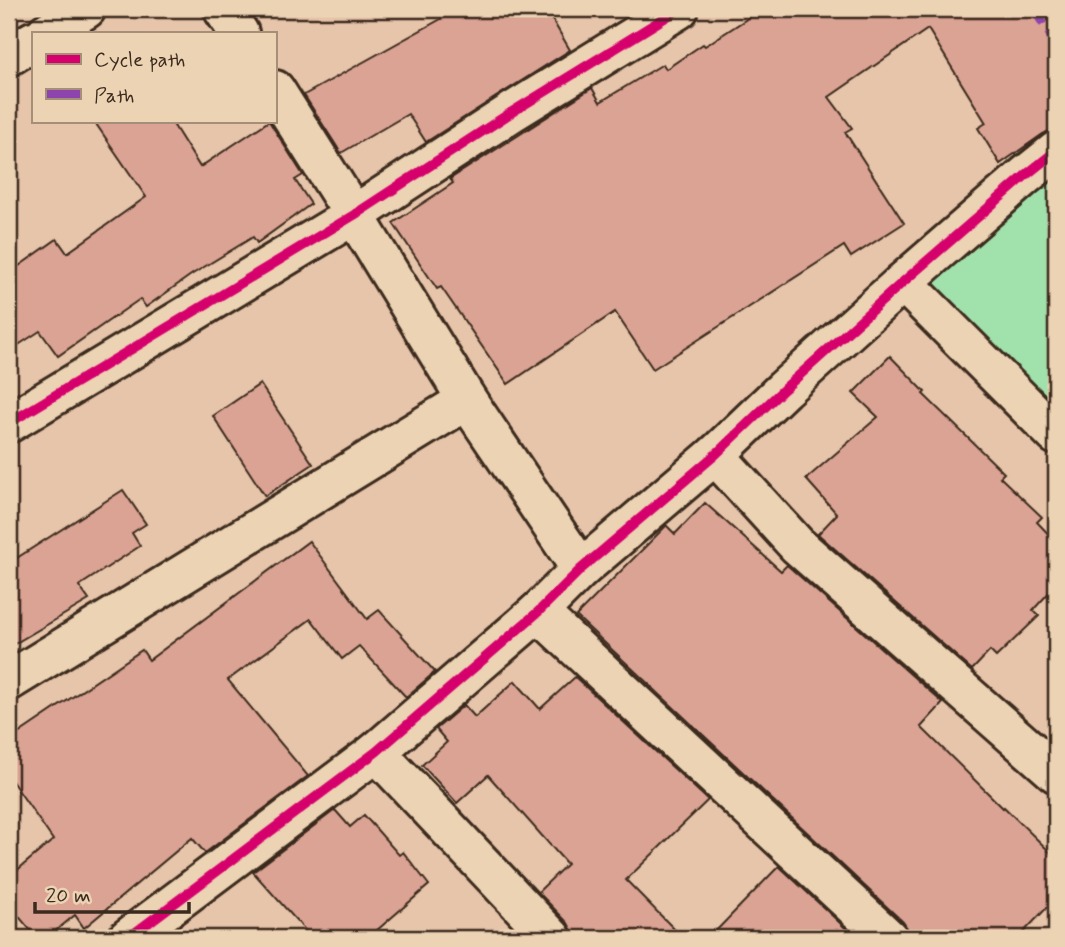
<svg xmlns="http://www.w3.org/2000/svg" width="1065" height="947" font-family="Mynerve,sans-serif">
  <style>
    .green { fill: #a1e2ac; stroke: #6e8665; stroke-width: 2 }
    .building { fill: #dba394; stroke: #3b2a1e; stroke-width: 2 }
    .lines { fill: none; stroke-linecap: round; stroke-linejoin: round }
    .minor-casing { stroke: #3b2a1e; stroke-width: 44 }
    .tertiary-casing { stroke: #3b2a1e; stroke-width: 44 }
    .minor { stroke: #ecd3b4; stroke-width: 38 }
    .tertiary { stroke: #ecd3b4; stroke-width: 38 }
    .quiet { stroke: #8e44ad; stroke-width: 9; stroke-dasharray: 18 9; stroke-linecap: butt }
    .cycleway-casing { stroke: #ecd3b4; stroke-width: 15 }
    .cycleway { stroke: #d6006c; stroke-width: 10 }
  </style>
  <rect width="100%" height="100%" fill="#e7c5aa"/>
  <filter id="ink" filterUnits="userSpaceOnUse"><feTurbulence type="fractalNoise" baseFrequency=".0143" numOctaves="2"/><feDisplacementMap in="SourceGraphic" scale="14" xChannelSelector="R" yChannelSelector="G"/><feConvolveMatrix kernelMatrix="1 2 1 2 8 2 1 2 1" color-interpolation-filters="sRGB"/></filter>
  <g filter="url(#ink)">
    <polygon class="green" points="1056,177 1056,412 924,288 1045,183"/>
    <g class="building">
      <polygon points="459,9 546,9 570,50 426,142 408,114 341,153 304,95"/>
      <polygon points="762,9 1056,9 1056,130 1043,134 1000,164 978,128 986,123 928,29 829,97 852,128 845,132 904,223 851,257 844,246 653,369 615,312 508,384 441,287 437,289 393,223 453,183 450,179 592,88 600,102 663,64 666,69 703,44 705,46"/>
      <polygon points="94,121 171,121 200,167 269,121 303,175 295,180 311,204 257,243 253,237 191,275 146,307 140,299 58,356 40,331 9,351 9,273 57,239 67,253 146,197"/>
      <polygon points="890,356 925,392 923,394 1004,473 1000,477 1042,517 1037,522 1056,542 1056,585 1033,610 1039,616 996,657 990,651 972,670 818,534 837,514 806,479 878,417 853,393"/>
      <polygon points="260,384 313,464 265,496 213,416"/>
      <polygon points="123,490 146,524 132,533 140,546 79,586 89,600 9,647 9,563"/>
      <polygon points="705,503 781,571 787,565 943,703 921,727 1003,808 1004,807 1056,858 1056,898 1018,938 909,938 909,931 903,922 576,616 665,527 666,525 675,534"/>
      <polygon points="309,541 367,619 379,610 435,672 406,697 359,646 342,659 311,619 228,680 308,776 205,853 192,838 84,928 75,915 47,938 37,938 9,905 9,877 53,840 9,777 9,740 142,650 149,660"/>
      <polygon points="575,677 708,800 626,880 683,938 575,938 568,923 538,892 567,864 488,775 457,803 422,765 447,742 436,729 464,705 475,717 515,681 540,709"/>
      <polygon points="335,810 350,827 364,815 399,855 403,852 429,885 368,938 312,938 253,872"/>
      <polygon points="779,866 856,938 709,938"/>
    </g>
    <g class="lines">
      <g class="minor-casing">
        <g id="minor">
          <polyline points="223,9 239,33"/>
          <polyline points="46,33 86,9"/>
          <polyline points="9,56 33,41"/>
          <polyline points="275,90 354,215 467,400 581,569"/>
          <polyline points="903,282 1056,435"/>
          <polyline points="9,423 354,215 512,112 679,9"/>
          <polyline points="715,455 797,545 1056,773"/>
          <polyline points="538,612 888,938"/>
          <polyline points="9,681 467,400"/>
          <polyline points="376,752 538,612 581,569 715,455 784,389 903,282 1026,175 1056,151"/>
        </g>
      </g>
      <g class="tertiary-casing">
        <polyline id="tertiary" points="128,938 376,752 552,938"/>
      </g>
      <use href="#minor" class="minor"/>
      <use href="#tertiary" class="tertiary"/>
      <polyline class="quiet" points="1034,9 1056,44"/>
      <g class="cycleway-casing">
        <g id="cycleway">
          <polyline points="9,423 354,215 512,112 679,9"/>
          <polyline points="128,938 376,752 538,612 581,569 715,455 784,389 903,282 1026,175 1056,151"/>
        </g>
      </g>
      <use href="#cycleway" class="cycleway"/>
    </g>
  </g>
  <rect width="1065" height="947" fill="none" stroke="#ecd3b4" stroke-width="35"/>
  <rect x="18" y="18" width="1030" height="912" fill="none" stroke="#3b2a1e" stroke-width="2.5" filter="url(#ink)"/>
  <rect x="32" y="32" width="245" height="91" fill="#ecd3b4" stroke="#a58f78" stroke-width="2"/>
  <rect x="46" y="54" width="35" height="10" fill="#d6006c" stroke="#a58f78" stroke-width="2"/>
  <text x="94" y="66" font-size="21" fill="#3b2a1e">Cycle path</text>
  <rect x="46" y="89" width="35" height="10" fill="#8e44ad" stroke="#a58f78" stroke-width="2"/>
  <text x="94" y="102" font-size="21" fill="#3b2a1e">Path</text>
  <path d="M35 902v10h154v-10" fill="none" stroke="#3b2a1e" stroke-width="3.5"/>
  <text x="46" y="902" font-size="21" fill="#3b2a1e" stroke="#ecd3b4" stroke-width="5" paint-order="stroke">20 m</text>
</svg>
